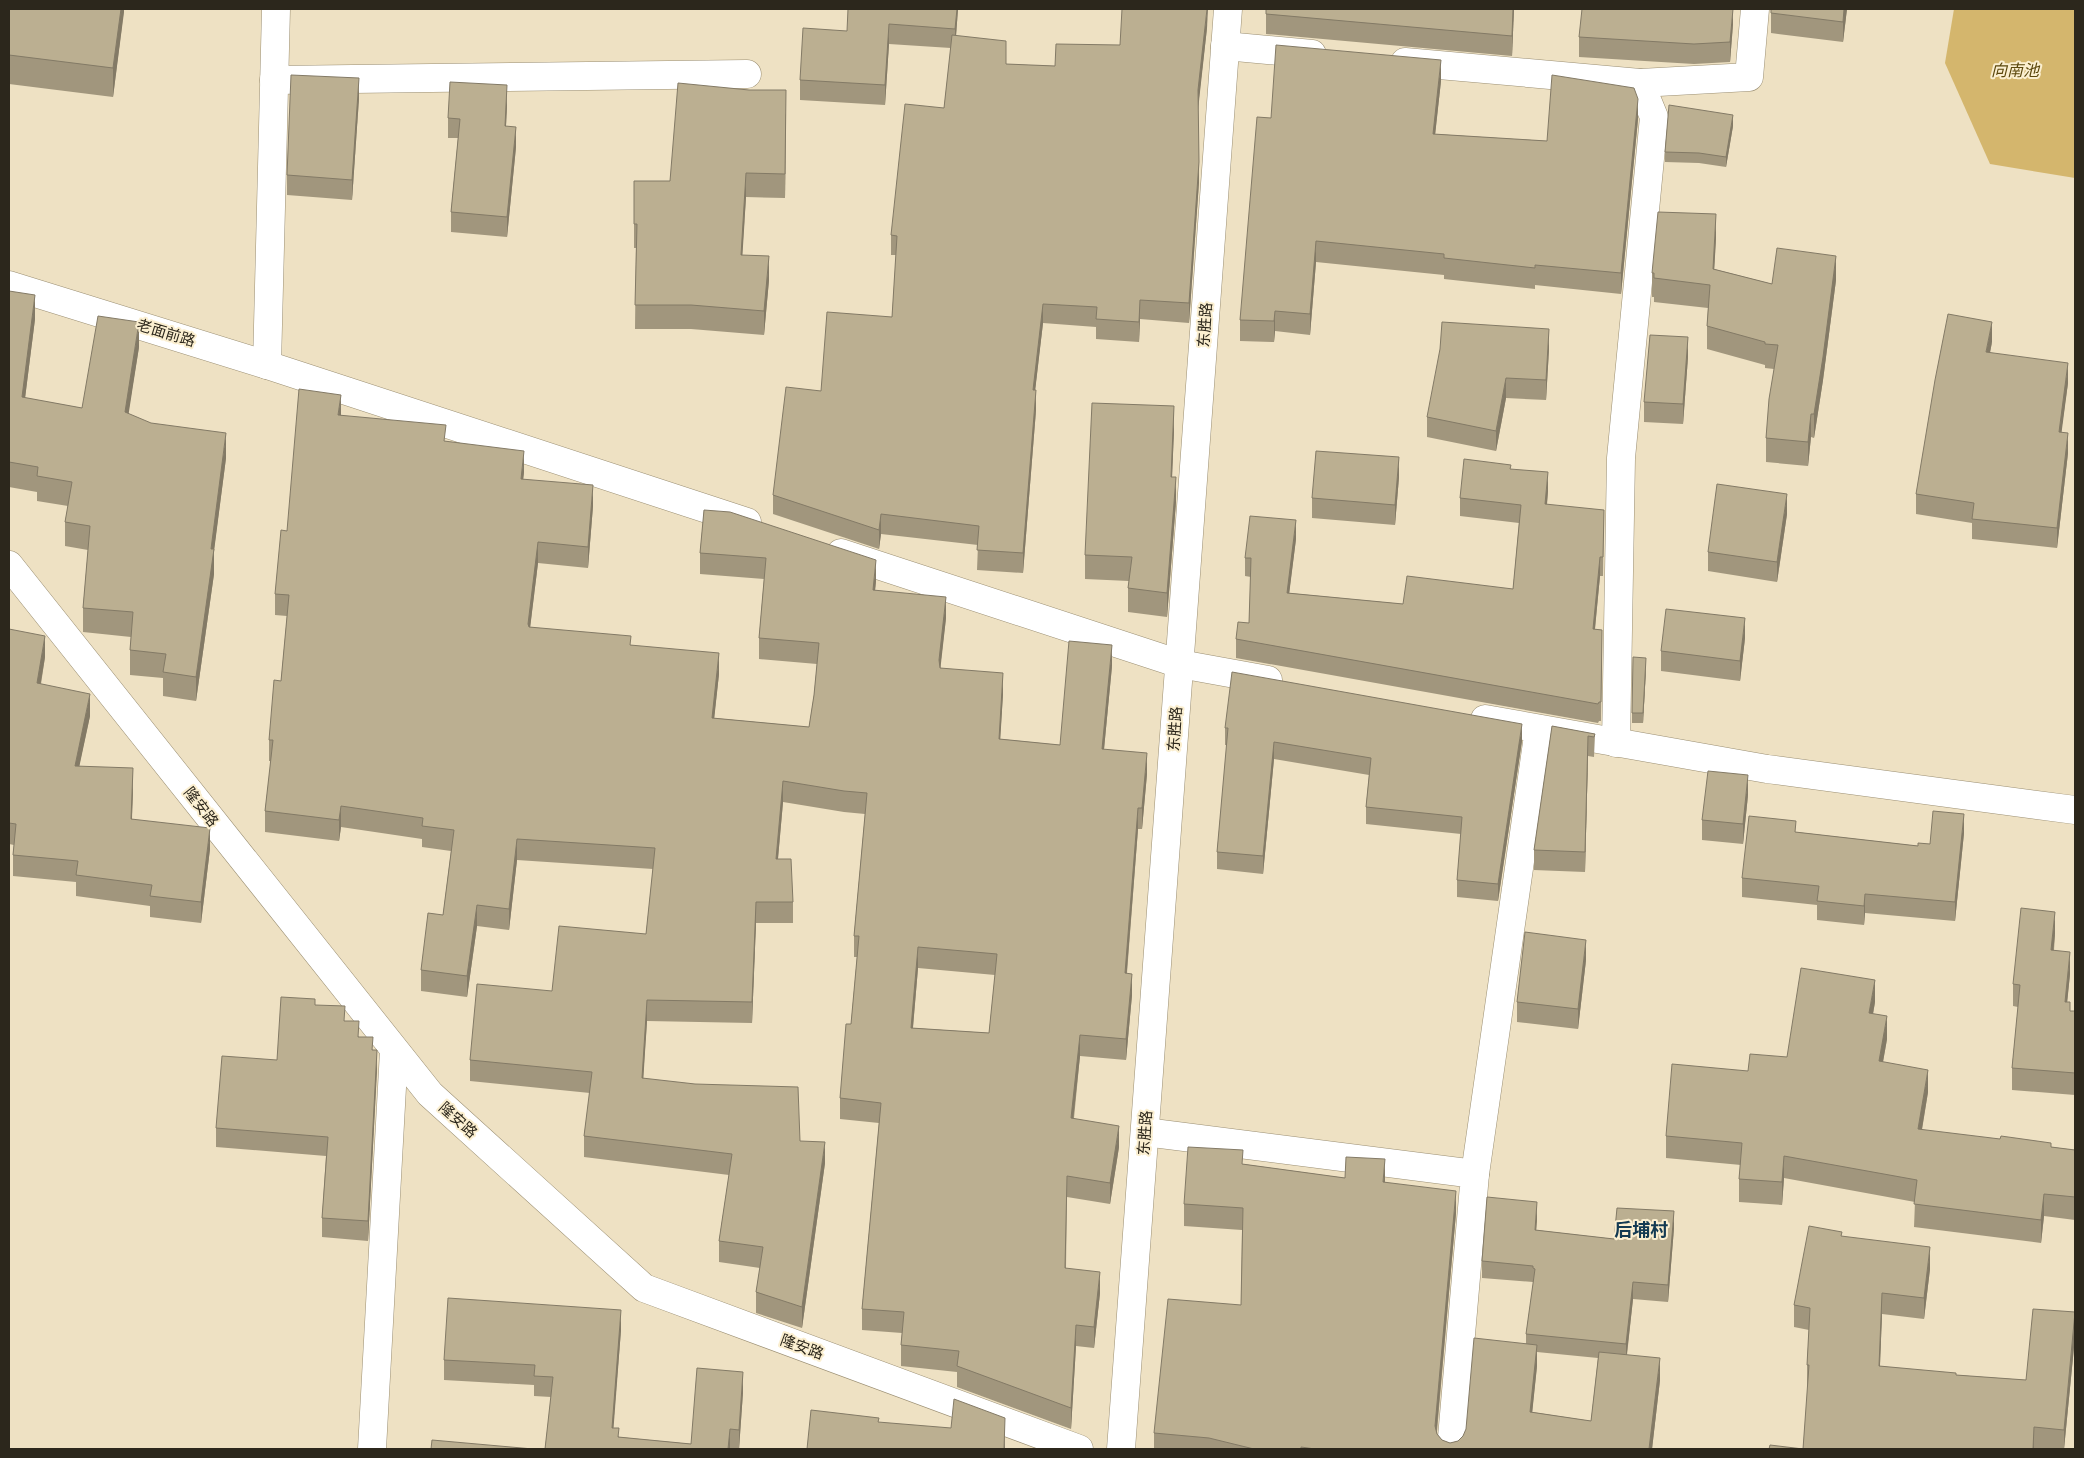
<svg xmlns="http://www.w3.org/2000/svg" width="2084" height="1458" font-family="Figtree,'Noto Sans SC',sans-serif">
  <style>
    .water { fill: #d4b66d }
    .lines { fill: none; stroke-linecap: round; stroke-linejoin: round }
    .minor-casing { stroke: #9b8f73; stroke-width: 29 }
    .minor { stroke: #fff; stroke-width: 28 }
    .wall { fill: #a1967d; fill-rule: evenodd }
    .shaded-wall { fill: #837a66 }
    .building { fill: #bbaf91; stroke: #837a66; fill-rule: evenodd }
    .labels { text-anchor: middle; stroke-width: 4; stroke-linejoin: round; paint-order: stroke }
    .street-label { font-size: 15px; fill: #2c271c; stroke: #fbefd0 }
    .water-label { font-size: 16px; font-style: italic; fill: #5b470c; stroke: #fbefd0 }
    .quarter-label { font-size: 18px; font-weight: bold; fill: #133a52; stroke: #fbefd0 }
  </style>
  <rect width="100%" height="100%" fill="#eee1c3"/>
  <polygon class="water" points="1954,9 2075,9 2075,178 1990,164 1945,63"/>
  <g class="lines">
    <g class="minor-casing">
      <g id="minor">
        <polyline points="1225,46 1312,54"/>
        <polyline points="1405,62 1640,83 1654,117 1621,458 1616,743"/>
        <polyline points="274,80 747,74"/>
        <polyline points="1640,83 1749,77 1755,9"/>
        <polyline points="9,285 267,365 747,522"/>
        <polyline points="267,365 276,9"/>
        <polyline points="841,553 1180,664 1268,680"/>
        <polyline points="9,565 430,1094 644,1288 1079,1449"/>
        <polyline points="1485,719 1767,769 2075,810"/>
        <polyline points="1145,1132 1475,1174 1451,1449"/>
        <polyline points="1475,1174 1539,729"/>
        <polyline points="372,1449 394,1051"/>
        <polyline points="1121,1449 1228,9"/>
      </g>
    </g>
    <use href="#minor" class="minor"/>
  </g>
  <g class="wall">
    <polygon points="9,9 124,9 113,97 9,84"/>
    <polygon points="958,9 956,36 1006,64 1055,66 1120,45 1207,28 1198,106 1199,182 1189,323 1140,319 1139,342 1096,339 1096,327 1043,323 1035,390 1036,410 1023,573 977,570 978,545 881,534 879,549 773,514 773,495 821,391 892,317 896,255 891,255 891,235 944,108 951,48 889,44 885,105 800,100 800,80 847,31"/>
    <polygon points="1514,9 1512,56 1266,34 1266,14"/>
    <polygon points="1771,9 1847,9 1843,42 1771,33"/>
    <polygon points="1733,24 1730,62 1694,64 1579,57 1579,37"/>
    <polygon points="1441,81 1435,134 1547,141 1638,119 1621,294 1535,285 1535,289 1444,279 1444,275 1316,262 1310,335 1275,331 1274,342 1240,341 1240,320 1271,118"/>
    <polygon points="359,98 352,200 287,195 287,175"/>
    <polygon points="507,105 506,126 516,147 507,237 451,232 451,212 458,138 448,138 448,118"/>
    <polygon points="786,114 785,198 746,197 742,255 769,280 764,335 691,329 635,329 636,248 634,248 634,181 670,181"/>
    <polygon points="1733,126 1726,167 1699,163 1665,162 1665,152"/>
    <polygon points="1716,238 1714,269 1772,284 1836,280 1823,380 1814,438 1811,437 1808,466 1766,462 1766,438 1774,369 1765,368 1765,365 1707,349 1707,326 1708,308 1654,302 1654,297 1652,297 1652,273"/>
    <polygon points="9,291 35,319 25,398 82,408 139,347 128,414 226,458 214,549 214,574 196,701 163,696 163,678 130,675 130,650 131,637 83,632 83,608 88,550 65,546 65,522 68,506 37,501 37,492 9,487"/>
    <polygon points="1992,342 1990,353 2068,383 2061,432 2068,453 2057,548 1972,539 1972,523 1916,514 1916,494"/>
    <polygon points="1549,349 1546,400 1506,398 1496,451 1427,437 1427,417"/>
    <polygon points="1688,357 1683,424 1644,422 1644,402"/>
    <path d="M341 415 446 442 524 472 523 479 593 506 588 568 538 563 530 627 631 645 719 674 714 718 809 727 814 695 817 664 759 659V638L764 579 700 574V553L704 510 876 581 875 590 946 618 940 668 1003 694 1000 739 1060 745 1112 666 1104 749 1147 774 1142 829H1138L1127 973 1132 995 1126 1060 1080 1056 1074 1118 1119 1147 1110 1204 1067 1197 1066 1268 1100 1293 1094 1348 1076 1346 1071 1429 957 1387V1372L901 1366V1345L902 1333 862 1330V1309L879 1123 840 1119V1098L851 1024 857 957H854V936L865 814 844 812 783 802 778 859 793 902V923H756L752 1023 647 1021 643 1078 800 1141 825 1163 802 1328 756 1313V1292L760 1268 719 1262V1241L729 1175 584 1157V1136L590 1093 470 1081V1060L552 991 646 934 653 869 517 860 509 930 477 926 467 997 421 991V970L443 915 451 851 422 847V839L341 827 339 841 265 832V811L271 761H269V740L281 681 287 616 275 615V594ZM918 968 995 975 989 1033 913 1028Z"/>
    <polygon points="1174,430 1172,477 1176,502 1167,617 1128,612 1128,588 1129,581 1085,579 1085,555"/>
    <polygon points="1511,469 1548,491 1547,505 1604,510 1603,576 1600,576 1595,629 1602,630 1601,721 1599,721 1598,723 1236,658 1236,639 1249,623 1251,577 1245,576 1245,558 1296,539 1289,593 1403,604 1513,589 1519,523 1460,516 1460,498"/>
    <polygon points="1399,477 1395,525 1312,518 1312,498"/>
    <polygon points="1787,514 1777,582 1708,571 1708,552"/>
    <polygon points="9,629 45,657 41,684 90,716 79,766 133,789 132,819 210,849 201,923 150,917 150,906 76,896 76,882 13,876 13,855 14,845 9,844"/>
    <polygon points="1745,638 1740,681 1661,671 1661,651"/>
    <polygon points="1646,669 1643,723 1632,723 1632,713"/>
    <polygon points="1552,726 1595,734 1594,757 1588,756 1585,872 1534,870 1534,850"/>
    <polygon points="1225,728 1522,741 1498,901 1457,897 1457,880 1461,834 1366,824 1366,807 1369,775 1274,759 1263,874 1217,869 1217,852 1227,745 1225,745"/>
    <polygon points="1748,795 1743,844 1702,840 1702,820"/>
    <polygon points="1796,832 1918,846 1930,844 1964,833 1955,921 1865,913 1864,925 1817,920 1817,905 1742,897 1742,878"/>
    <polygon points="2055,934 2054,950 2070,974 2067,1002 2070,1011 2075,1011 2075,1095 2012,1090 2012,1068 2018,1007 2013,1006 2013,984"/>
    <polygon points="1586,960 1578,1029 1517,1022 1517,1002"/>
    <polygon points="1875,1002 1873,1014 1887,1039 1883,1062 1928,1092 1922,1130 2075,1150 2075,1220 2044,1216 2041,1243 1914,1227 1915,1202 1784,1178 1782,1205 1739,1202 1739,1179 1741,1165 1666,1158 1666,1136 1748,1071 1787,1057"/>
    <polygon points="315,1005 345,1021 359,1037 373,1050 377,1069 368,1241 322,1237 322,1218 326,1156 216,1147 216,1128 277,1060"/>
    <path d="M1243 1164 1345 1178 1385 1182 1456 1213 1437 1432V1434L1442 1440 1450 1443 1458 1441 1463 1436 1526 1343V1334L1533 1285V1282L1482 1278V1261L1537 1219 1536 1230 1614 1239 1674 1228 1668 1302 1633 1299 1627 1355 1660 1380 1652 1449H1154V1433L1241 1305 1242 1230 1184 1226V1204ZM1537 1352 1598 1358 1591 1421 1532 1412 1537 1366Z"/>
    <polygon points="1842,1237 1930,1269 1924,1319 1882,1314 1880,1366 1956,1375 2026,1380 2075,1312 2075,1337 2064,1449 1769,1449 1803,1449 1808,1387 1807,1387 1807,1365 1809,1330 1794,1327 1794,1305"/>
    <polygon points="621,1330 613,1428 619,1437 691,1444 743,1392 739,1449 545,1449 551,1397 534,1396 534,1385 444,1380 444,1360"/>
  </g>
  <g class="shaded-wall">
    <polygon points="121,9 124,9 124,12 113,97 113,68"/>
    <polygon points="957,9 958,9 955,49 955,29"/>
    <polygon points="1207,9 1208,9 1207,28 1198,110 1198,90"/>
    <polygon points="1513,9 1514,9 1512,56 1512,36"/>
    <polygon points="1733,9 1733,24 1730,62 1730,42"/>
    <polygon points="1844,9 1847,9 1843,42 1843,22"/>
    <polygon points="889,24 889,44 885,105 885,85"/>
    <polygon points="1441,60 1441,81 1433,154 1433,134"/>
    <polygon points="359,78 359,98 352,200 352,180"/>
    <polygon points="507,85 507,105 505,146 505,126"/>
    <polygon points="786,90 786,114 785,198 785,174"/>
    <polygon points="1638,99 1638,119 1621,294 1621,273"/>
    <polygon points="1733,115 1733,126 1726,167 1726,157"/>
    <polygon points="516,127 516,147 507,237 507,217"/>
    <polygon points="1199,162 1199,182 1189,323 1189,303"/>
    <polygon points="746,173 746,197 741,279 741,255"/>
    <polygon points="1716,214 1716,238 1713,292 1713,269"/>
    <polygon points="1316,241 1316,262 1310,335 1310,314"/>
    <polygon points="769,256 769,280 764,335 764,311"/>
    <polygon points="1836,256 1836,280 1823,380 1814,438 1814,414"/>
    <polygon points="35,295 35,319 22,422 22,397"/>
    <polygon points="1140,300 1140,319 1139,342 1139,322"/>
    <polygon points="1043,304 1043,323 1033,409 1033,390"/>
    <polygon points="1275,311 1275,331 1274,342 1274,321"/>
    <polygon points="139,322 139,347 125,437 125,412"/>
    <polygon points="1992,322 1992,342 1986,372 1986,352"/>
    <polygon points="1549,329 1549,349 1546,400 1546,380"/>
    <polygon points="1688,337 1688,357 1683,424 1683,404"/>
    <polygon points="2068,363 2068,383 2059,452 2059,432"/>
    <polygon points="1506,378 1506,398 1496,451 1496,431"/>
    <polygon points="1036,390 1036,410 1023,573 1023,553"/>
    <polygon points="341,395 341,416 338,415"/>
    <polygon points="1174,406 1174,430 1171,502 1171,477"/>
    <polygon points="1811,414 1811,437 1808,466 1808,442"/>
    <polygon points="226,433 226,458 212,567 214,549 214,574 196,701 196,677 211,549"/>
    <polygon points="2068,433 2068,453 2057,548 2057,528"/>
    <polygon points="524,451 524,472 521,500 521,479"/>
    <polygon points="1399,457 1399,477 1395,525 1395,505"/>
    <polygon points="1548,472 1548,491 1545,523 1545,504"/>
    <polygon points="1176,477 1176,502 1167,617 1167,593"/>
    <polygon points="593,485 593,506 588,568 588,547"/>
    <polygon points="1787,494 1787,514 1777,582 1777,562"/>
    <polygon points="881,514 881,534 879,549 879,530"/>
    <polygon points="1296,520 1296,539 1287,611 1287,593"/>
    <polygon points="538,542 538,563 528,645 528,624"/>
    <polygon points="1600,557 1600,576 1593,648 1593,629"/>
    <polygon points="876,560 876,581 873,610 873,590"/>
    <polygon points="946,597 946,618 939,681 939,660"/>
    <polygon points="1745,618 1745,638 1740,681 1740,661"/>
    <polygon points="45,636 45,657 37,705 37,683"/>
    <polygon points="1112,645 1112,666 1102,770 1102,749"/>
    <polygon points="719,653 719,674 712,739 712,718"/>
    <polygon points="1646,658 1646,669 1643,723 1643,713"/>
    <polygon points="1003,673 1003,694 999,760 999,739"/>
    <polygon points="90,694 90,716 75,787 75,766"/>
    <polygon points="1522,724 1522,741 1498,901 1498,884"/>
    <polygon points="1588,736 1588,756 1585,872 1585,852"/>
    <polygon points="1274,742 1274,759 1263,874 1263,856"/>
    <polygon points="1147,753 1147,774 1142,829 1142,808"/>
    <polygon points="133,768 133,789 131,840 131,819"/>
    <polygon points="1748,775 1748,795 1743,844 1743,824"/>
    <polygon points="783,781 783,802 776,880 776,859"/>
    <polygon points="341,806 341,827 339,841 339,820"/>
    <polygon points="1138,808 1138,829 1125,994 1125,973"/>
    <polygon points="1964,814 1964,833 1955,921 1955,902"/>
    <polygon points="210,828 210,849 201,923 201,902"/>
    <polygon points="517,839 517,860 509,930 509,909"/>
    <polygon points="1865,894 1865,913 1864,925 1864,906"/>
    <polygon points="756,902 756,923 752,1023 752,1002"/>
    <polygon points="477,905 477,926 467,997 467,976"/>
    <polygon points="2055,912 2055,934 2051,972 2051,950"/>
    <polygon points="1586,940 1586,960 1578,1029 1578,1009"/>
    <polygon points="918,947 918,968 911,1049 911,1028"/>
    <polygon points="2070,952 2070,974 2065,1024 2065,1002"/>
    <polygon points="1132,974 1132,995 1126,1060 1126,1039"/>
    <polygon points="1875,980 1875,1002 1869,1036 1869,1013"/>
    <polygon points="647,1000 647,1021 642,1099 642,1078"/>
    <polygon points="1887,1016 1887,1039 1879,1084 1879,1061"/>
    <polygon points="1080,1035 1080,1056 1071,1139 1071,1118"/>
    <polygon points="377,1050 377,1069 368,1241 368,1221"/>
    <polygon points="1928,1070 1928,1092 1918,1152 1918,1129"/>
    <polygon points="1119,1126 1119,1147 1110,1204 1110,1183"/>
    <polygon points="825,1142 825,1163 802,1328 802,1307"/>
    <polygon points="1784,1156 1784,1178 1782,1205 1782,1182"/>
    <polygon points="1385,1159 1385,1181 1383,1204 1383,1182"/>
    <polygon points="1456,1191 1456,1213 1435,1448 1435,1426"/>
    <polygon points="2044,1194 2044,1216 2041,1243 2041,1220"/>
    <polygon points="1537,1202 1537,1219 1535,1247 1535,1230"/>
    <polygon points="1674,1211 1674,1228 1668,1302 1668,1285"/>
    <polygon points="1930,1247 1930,1269 1924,1319 1924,1298"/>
    <polygon points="1100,1272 1100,1293 1094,1348 1094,1327"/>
    <polygon points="1633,1282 1633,1299 1626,1361 1626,1344"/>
    <polygon points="1882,1293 1882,1314 1879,1388 1879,1366"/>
    <polygon points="621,1310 621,1330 612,1448 612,1428"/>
    <polygon points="2075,1316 2075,1337 2064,1449 2064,1430"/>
    <polygon points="1076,1325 1076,1346 1071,1429 1071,1408"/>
    <polygon points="1537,1345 1537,1366 1530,1434 1530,1412"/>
    <polygon points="1660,1358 1660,1380 1652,1449 1649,1449"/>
    <polygon points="743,1372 743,1392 739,1449 739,1430"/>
    <polygon points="1005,1418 1005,1449 1004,1449"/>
    <polygon points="2034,1427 2034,1449 2033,1449"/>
    <polygon points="730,1429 730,1449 728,1449"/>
  </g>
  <g class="building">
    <polygon points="9,9 121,9 113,68 9,55"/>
    <polygon points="848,9 957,9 955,29 889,24 885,85 800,80 803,28 847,31"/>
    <polygon points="1122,9 1207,9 1198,90 1199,162 1189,303 1140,300 1139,322 1096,319 1097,307 1043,304 1033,390 1036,390 1023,553 977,550 979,526 881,514 879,530 773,495 786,387 821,391 827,312 892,317 897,236 891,235 905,104 944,108 952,35 1006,41 1006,64 1055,66 1056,44 1120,45"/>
    <polygon points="1266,9 1513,9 1512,36 1266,14"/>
    <polygon points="1582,9 1733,9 1730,42 1694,44 1579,37"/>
    <polygon points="1771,9 1844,9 1843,22 1771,13"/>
    <polygon points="1276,45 1441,60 1433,134 1547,141 1552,75 1634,88 1638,99 1621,273 1535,265 1535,268 1444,258 1444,254 1316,241 1310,314 1275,311 1274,321 1240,320 1257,117 1271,118"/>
    <polygon points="291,75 359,78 352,180 287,175"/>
    <polygon points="450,82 507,85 505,126 516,127 507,217 451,212 460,119 448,118"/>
    <polygon points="678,83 749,90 786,90 785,174 746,173 741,255 769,256 764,311 691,305 635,305 637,224 634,224 634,181 670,181"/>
    <polygon points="1669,105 1733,115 1726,157 1699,153 1665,152"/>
    <polygon points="1658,212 1716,214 1713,269 1772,284 1777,248 1836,256 1823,357 1814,414 1811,414 1808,442 1766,438 1769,399 1778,345 1765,344 1765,342 1707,326 1710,285 1654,278 1654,273 1652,273"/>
    <polygon points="9,291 35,295 22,397 82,408 98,316 139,322 125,412 151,423 226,433 211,549 214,549 196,677 163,672 166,654 130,650 133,612 83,608 90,526 65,522 72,482 37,476 38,467 9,462"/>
    <polygon points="1948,314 1992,322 1986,352 2068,363 2059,432 2068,433 2057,528 1972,519 1974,503 1916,494 1935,380"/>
    <polygon points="1442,322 1549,329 1546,380 1506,378 1496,431 1427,417 1440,349"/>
    <polygon points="1650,335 1688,337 1683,404 1644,402"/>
    <path d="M299 389 341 395 338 415 446 425 444 441 524 451 521 479 593 485 588 547 538 542 528 624 529 627 631 636 630 645 719 653 712 718 809 727 814 695 819 643 759 638 766 558 700 553 704 510 730 512 876 560 873 590 946 597 939 660 940 668 1003 673 999 739 1060 745 1069 641 1112 645 1102 749 1147 753 1142 808H1138L1125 973 1132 974 1126 1039 1080 1035 1071 1118 1119 1126 1110 1183 1067 1176 1065 1268 1100 1272 1094 1327 1076 1325 1071 1408 957 1366 959 1351 901 1345 904 1312 862 1309 881 1103 840 1098 846 1024H851L859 936H854L867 793 844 791 783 781 776 859H791L793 902H756L752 1002 647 1000 642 1078 695 1084 798 1087 800 1141 825 1142 802 1307 756 1292 763 1247 719 1241 732 1154 584 1136 592 1072 470 1060 477 984 552 991 559 926 646 934 655 848 517 839 509 909 477 905 467 976 421 970 428 913 443 915 454 830 422 826 423 818 341 806 339 820 265 811 273 740H269L274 680 281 681 289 595 275 594 281 530 287 531ZM918 947 997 954 989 1033 911 1028Z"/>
    <polygon points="1092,403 1174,406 1171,477 1176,477 1167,593 1128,588 1132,557 1085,555"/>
    <polygon points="1316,451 1399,457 1395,505 1312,498"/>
    <polygon points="1464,459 1511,465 1510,469 1548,472 1545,504 1604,510 1603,557 1600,557 1593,629 1602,630 1601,702 1599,702 1598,704 1236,639 1238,622 1249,623 1251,558 1245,558 1250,516 1296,520 1287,593 1403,604 1407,576 1513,589 1521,505 1460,498"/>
    <polygon points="1717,484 1787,494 1777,562 1708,552"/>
    <polygon points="1666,609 1745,618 1740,661 1661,651"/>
    <polygon points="9,629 45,636 37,683 90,694 75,766 133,768 131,819 210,828 201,902 150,896 152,885 76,875 78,861 13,855 16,824 9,823"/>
    <polygon points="1633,657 1646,658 1643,713 1632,713"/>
    <polygon points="1232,672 1522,724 1498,884 1457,880 1462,817 1366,807 1371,758 1274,742 1263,856 1217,852 1228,728 1225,728"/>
    <polygon points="1552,726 1595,734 1594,737 1588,736 1585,852 1534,850"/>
    <polygon points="1708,771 1748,775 1743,824 1702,820"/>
    <polygon points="1933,811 1964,814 1955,902 1865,894 1864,906 1817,901 1819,886 1742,878 1749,816 1796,821 1795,832 1918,846 1918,843 1930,844"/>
    <polygon points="2021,908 2055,912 2051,950 2070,952 2065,1002 2070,1002 2070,1011 2075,1011 2075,1073 2012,1068 2020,985 2013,984"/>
    <polygon points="1525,932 1586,940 1578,1009 1517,1002"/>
    <polygon points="1801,968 1875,980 1869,1013 1887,1016 1879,1061 1928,1070 1918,1129 2000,1139 2001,1136 2051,1143 2051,1147 2075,1150 2075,1197 2044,1194 2041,1220 1914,1204 1917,1180 1784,1156 1782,1182 1739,1179 1742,1143 1666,1136 1672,1064 1748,1071 1750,1054 1787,1057"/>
    <polygon points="281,997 315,999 315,1005 345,1006 344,1021 359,1021 358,1037 373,1037 372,1050 377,1050 368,1221 322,1218 328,1137 216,1128 222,1056 277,1060"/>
    <polygon points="1188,1147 1243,1150 1242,1164 1345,1178 1346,1157 1385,1159 1383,1182 1456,1191 1435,1426 1437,1434 1442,1440 1450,1443 1458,1441 1463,1436 1466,1429 1474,1338 1537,1345 1530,1412 1591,1421 1599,1352 1660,1358 1649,1449 1315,1449 1301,1447 1301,1449 1254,1449 1209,1438 1154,1433 1168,1299 1241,1305 1243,1208 1184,1204"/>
    <polygon points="1487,1197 1537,1202 1535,1230 1614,1239 1617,1208 1674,1211 1668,1285 1633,1282 1626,1344 1526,1334 1535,1269 1533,1268 1533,1266 1482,1261"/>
    <polygon points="1809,1226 1842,1232 1841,1236 1930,1247 1924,1298 1882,1293 1879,1366 1956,1373 1956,1375 2026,1380 2033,1309 2075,1312 2064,1430 2034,1427 2033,1449 1769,1449 1770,1445 1803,1449 1809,1365 1807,1365 1810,1308 1794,1305"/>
    <polygon points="448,1298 621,1310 612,1428 619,1428 618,1437 691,1444 697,1368 743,1372 739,1430 730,1429 728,1449 545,1449 553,1377 534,1376 535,1365 444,1360"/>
    <polygon points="954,1399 1005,1418 1004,1449 807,1449 811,1410 879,1418 878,1422 951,1428"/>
    <polygon points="432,1440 533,1449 431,1449"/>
  </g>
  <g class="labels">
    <g class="street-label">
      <text transform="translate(1205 325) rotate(-86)" y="5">东胜路</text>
      <text transform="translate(166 333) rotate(17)" y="5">老面前路</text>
      <text transform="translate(1175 729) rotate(-86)" y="5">东胜路</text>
      <text transform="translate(201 807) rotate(52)" y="5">隆安路</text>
      <text transform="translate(458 1120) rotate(42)" y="5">隆安路</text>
      <text transform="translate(1145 1133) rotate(-86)" y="5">东胜路</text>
      <text transform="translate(802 1347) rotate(20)" y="5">隆安路</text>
    </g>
    <g class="water-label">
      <text x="2015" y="76">向南池</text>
    </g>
    <g class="quarter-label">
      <text x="1641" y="1236">后埔村</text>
    </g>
  </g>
  <rect width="2084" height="1458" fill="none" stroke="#2c271c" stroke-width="20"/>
</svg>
